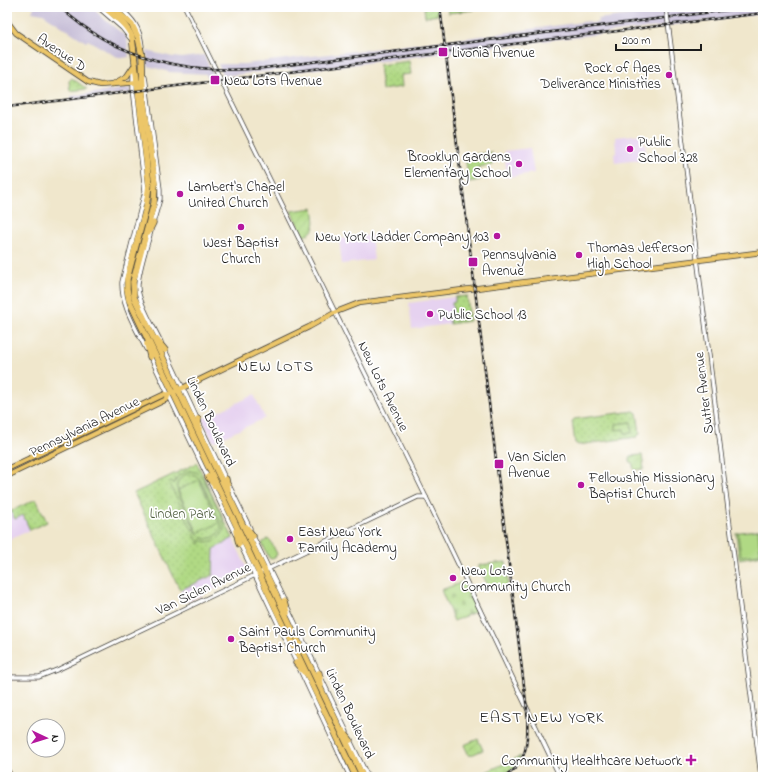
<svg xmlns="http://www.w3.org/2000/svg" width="770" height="784" font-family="'Indie Flower',sans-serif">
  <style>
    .built { fill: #e6d2f0 }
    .railway { fill: #c8bfd8 }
    .cemetery { fill: url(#cemetery-stones); stroke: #667a50 }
    .park { fill: url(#park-dots); stroke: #667a50 }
    .garden { fill: url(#garden-furrows); stroke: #667a50 }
    .pitch { fill: #b0d984; stroke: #667a50; fill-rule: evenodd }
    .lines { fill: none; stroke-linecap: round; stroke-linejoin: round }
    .minor-casing { stroke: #3c3a36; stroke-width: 5 }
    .major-casing { stroke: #3c3a36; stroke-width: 6 }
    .highway-casing { stroke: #3c3a36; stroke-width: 7 }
    .minor { stroke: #fff; stroke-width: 3.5 }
    .major { stroke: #ecc669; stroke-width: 4.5 }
    .highway { stroke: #ecc669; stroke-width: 5.5 }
    .rail-casing { stroke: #1c1c1c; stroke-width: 2.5 }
    .rail { stroke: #fff; stroke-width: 1; stroke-dasharray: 3; stroke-linecap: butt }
    .minor-bridge-casing { stroke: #3c3a36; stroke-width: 5; stroke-linecap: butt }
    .minor-bridge { stroke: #fff; stroke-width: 3.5 }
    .poi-dot { fill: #b5179e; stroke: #fff; stroke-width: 1.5 }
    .labels { text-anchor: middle; stroke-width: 3.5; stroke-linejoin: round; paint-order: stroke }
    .street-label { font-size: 14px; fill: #1c1c1c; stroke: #fff }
    .poi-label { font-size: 14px; fill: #1c1c1c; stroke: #fff; text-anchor: start }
    .park-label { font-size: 14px; fill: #505e40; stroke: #fff }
    .neighbourhood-label { font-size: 15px; letter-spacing: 1px; fill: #1c1c1c; stroke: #fff }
    .quarter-label { font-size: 16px; letter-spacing: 1px; fill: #1c1c1c; stroke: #fff }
  </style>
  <defs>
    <pattern id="cemetery-stones" width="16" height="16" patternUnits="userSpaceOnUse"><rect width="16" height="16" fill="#b0d984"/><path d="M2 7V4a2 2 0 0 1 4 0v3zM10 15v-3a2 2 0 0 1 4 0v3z" fill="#97ba71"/></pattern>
    <pattern id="park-dots" width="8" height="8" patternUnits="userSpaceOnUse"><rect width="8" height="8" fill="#b0d984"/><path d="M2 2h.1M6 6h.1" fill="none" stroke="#97ba71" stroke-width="1.8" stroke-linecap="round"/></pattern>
    <pattern id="garden-furrows" width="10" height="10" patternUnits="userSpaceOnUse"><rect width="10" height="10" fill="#b0d984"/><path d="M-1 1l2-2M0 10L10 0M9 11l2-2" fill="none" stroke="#97ba71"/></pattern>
  </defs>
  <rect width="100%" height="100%" fill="#fff"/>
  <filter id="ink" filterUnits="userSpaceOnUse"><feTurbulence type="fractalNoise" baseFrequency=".025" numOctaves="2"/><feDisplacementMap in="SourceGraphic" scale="8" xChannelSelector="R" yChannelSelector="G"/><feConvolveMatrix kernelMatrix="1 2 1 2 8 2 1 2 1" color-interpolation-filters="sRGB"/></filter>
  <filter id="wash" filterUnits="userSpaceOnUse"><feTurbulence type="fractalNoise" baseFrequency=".012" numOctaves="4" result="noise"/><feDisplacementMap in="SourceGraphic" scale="16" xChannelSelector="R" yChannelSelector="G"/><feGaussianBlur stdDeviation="0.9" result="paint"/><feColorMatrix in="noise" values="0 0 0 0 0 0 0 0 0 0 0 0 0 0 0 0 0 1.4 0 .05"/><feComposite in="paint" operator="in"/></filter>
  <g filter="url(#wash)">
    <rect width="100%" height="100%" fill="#f0e7cc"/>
    <g class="built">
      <polygon points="642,134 643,143 645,143 647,159 615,163 614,154 616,153 615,137"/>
      <polygon points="530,148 534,173 507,177 504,151"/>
      <polygon points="371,235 374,260 342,264 339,239"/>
      <polygon points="455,297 455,302 452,303 453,311 450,317 450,324 412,329 409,303"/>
      <polygon points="254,395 265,418 213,442 202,419"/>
      <polygon points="11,511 15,519 23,515 30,530 7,541 7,512"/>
      <polygon points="233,538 249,573 187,602 180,590 213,576 214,549"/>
    </g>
    <g class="railway">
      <polygon points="34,7 92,7 104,19 127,37 129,57 123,58 115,56 88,40 86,42 43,14 32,12"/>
      <polygon points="701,7 703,9 725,7 763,7 763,14 293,72 292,69 224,76 218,64 244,64 473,37 589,21 590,23 598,22 598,19 650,12 650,13 671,11 671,8"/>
      <polygon points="147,51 173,57 182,58 204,55 214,76 207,77 206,74 169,72 148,66"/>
      <polygon points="130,88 131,93 71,100 71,96"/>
    </g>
    <polygon class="cemetery" points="463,582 477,611 454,621 441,590"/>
    <g class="park">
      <polygon points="447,7 474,7 474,10 448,13"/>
      <polygon points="409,61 411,74 401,75 402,87 382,90 379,65"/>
      <polygon points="72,78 73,79 87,89 70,91 69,81"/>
      <polygon points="491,152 493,165 479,167 480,180 469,182 465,156"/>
      <polygon points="467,296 470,321 450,324 449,312 453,311 452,303 455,302 455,297"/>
      <polygon points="634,411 637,413 640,433 637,437 578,445 575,443 572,421 574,419"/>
      <polygon points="197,463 233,538 214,549 213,575 180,590 134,493"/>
      <polygon points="36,499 47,522 30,530 23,515 15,519 11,511"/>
      <polygon points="763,529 763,555 739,559 736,533"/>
      <polygon points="506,562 508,586 489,588 478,565"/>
      <polygon points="521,756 516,767 502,777 475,777"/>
    </g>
    <g class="garden">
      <polygon points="424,7 437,7 438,15 425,17"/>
      <path d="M313 208C315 220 318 233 303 236L291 211Z"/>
      <polygon points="642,455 644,469 634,470 632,462 630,462 630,456"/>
      <polygon points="478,739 483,750 469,756 464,745"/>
    </g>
    <g class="pitch">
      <polygon points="467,312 468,319 454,321 453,314"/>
      <polygon points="631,422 632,433 625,433 624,429 616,430 616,424"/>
      <path d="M186 471 196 472 203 478 223 518C228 534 215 546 200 540L201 543 199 544 169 482 172 481 174 484 177 477ZM187 474 195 475 200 479 221 522V530L215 537 206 539 201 537 197 534 178 493C175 484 178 477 187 474Z"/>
      <polygon points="199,480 219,523 198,533 178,490"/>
      <polygon points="758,530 760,554 741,556 738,534 740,532"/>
      <polygon points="268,539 270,540 277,554 276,556 271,559 269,558 262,543"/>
    </g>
  </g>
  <g filter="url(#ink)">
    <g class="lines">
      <g class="minor-casing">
        <g id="minor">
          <polyline points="98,7 122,28 130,38"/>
          <path d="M119 7C133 19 140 27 142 46"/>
          <polyline points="185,7 426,497 560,777"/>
          <polyline points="668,22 761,777"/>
          <path d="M133 68V89L145 191 122 282C121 306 136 328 146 349"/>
          <polyline points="145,76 160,189 160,199 153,223"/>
          <path d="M151 231C147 246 137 275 138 288 138 302 155 329 161 342"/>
          <polyline points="165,350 226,480"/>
          <polyline points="150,356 208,478"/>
          <polyline points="211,484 235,534"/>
          <polyline points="229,485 250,528"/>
          <polyline points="253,536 285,602"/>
          <polyline points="239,542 297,664"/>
          <polyline points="288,608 347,732"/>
          <polyline points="300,670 350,777"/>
          <polyline points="7,677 39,677 59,669 418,497 426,497"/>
          <polyline points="349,738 368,777"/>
        </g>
      </g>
      <g class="major-casing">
        <g id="major">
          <polyline points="7,21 16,33 88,82 100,85 141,82"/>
          <polyline points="113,84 127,76 133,67"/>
          <polyline points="7,469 165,394 168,395 309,327 336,312 359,303 763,252"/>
          <polyline points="7,476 167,399 168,395"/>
          <polyline points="7,770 11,777"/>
        </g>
      </g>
      <g class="highway-casing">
        <g id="highway">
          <path d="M104 7C115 16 127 25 132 37L149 185 146 208 127 279V289L129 300 356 777"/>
          <polyline points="112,7 132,25 138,37 142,56 143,96 155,184 154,203 133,282 134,297 363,777"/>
          <polyline points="148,233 153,223"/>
          <polyline points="156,339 165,350"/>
          <polyline points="147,344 150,357"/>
          <polyline points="198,419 199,430"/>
          <polyline points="208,477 215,486"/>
          <polyline points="226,479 228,489"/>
          <polyline points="246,527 253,536"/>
          <polyline points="236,531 239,544"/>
          <polyline points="284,601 287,612"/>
          <polyline points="296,663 304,672"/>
          <polyline points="319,673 321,685"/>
          <polyline points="343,731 350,740"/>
        </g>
      </g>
      <use href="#minor" class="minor"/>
      <use href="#major" class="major"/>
      <use href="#highway" class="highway"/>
      <g class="rail-casing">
        <g id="rail">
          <path d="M60 7C116 60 190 75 264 68L752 7"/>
          <path d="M440 7 527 710C528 736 530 763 504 777"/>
          <polyline points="7,107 763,13"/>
        </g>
      </g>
      <use href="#rail" class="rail"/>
      <g class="minor-bridge-casing">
        <polyline id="minor-bridge" points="666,8 668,22"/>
      </g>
      <use href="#minor-bridge" class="minor-bridge"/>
    </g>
  </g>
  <g class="poi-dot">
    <rect x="438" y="47" width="10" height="10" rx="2"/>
    <circle cx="669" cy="75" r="4"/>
    <rect x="210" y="75" width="10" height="10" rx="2"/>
    <circle cx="630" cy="149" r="4"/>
    <circle cx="519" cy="164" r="4"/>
    <circle cx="180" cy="194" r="4"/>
    <circle cx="241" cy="227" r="4"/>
    <circle cx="497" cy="236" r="4"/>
    <circle cx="579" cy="255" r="4"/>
    <rect x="468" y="257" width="10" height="10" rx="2"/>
    <circle cx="430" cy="314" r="4"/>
    <rect x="494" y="459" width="10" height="10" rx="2"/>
    <circle cx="581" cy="485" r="4"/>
    <circle cx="290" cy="539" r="4"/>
    <circle cx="453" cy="578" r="4"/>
    <circle cx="231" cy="639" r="4"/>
    <path d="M689 754h4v4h4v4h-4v4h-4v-4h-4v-4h4z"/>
  </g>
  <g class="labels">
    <g class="street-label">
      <text transform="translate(62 52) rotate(34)" y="5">Avenue D</text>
      <text transform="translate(384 386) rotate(64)" y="5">New Lots Avenue</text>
      <text transform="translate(703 393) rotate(-97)" y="5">Sutter Avenue</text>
      <text transform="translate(212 421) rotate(65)" y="5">Linden Boulevard</text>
      <text transform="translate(84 426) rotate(-26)" y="5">Pennsylvania Avenue</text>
      <text transform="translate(203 588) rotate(-26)" y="5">Van Siclen Avenue</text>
      <text transform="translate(351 713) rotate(65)" y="5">Linden Boulevard</text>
    </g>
    <g class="poi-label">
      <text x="452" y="57">Livonia Avenue</text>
      <text x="661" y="72" text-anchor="end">Rock of Ages<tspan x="661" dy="16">Deliverance Ministries</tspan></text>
      <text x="224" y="85">New Lots Avenue</text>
      <text x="638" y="146">Public<tspan x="638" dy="16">School 328</tspan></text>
      <text x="511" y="161" text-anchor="end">Brooklyn Gardens<tspan x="511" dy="16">Elementary School</tspan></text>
      <text x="188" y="191">Lambert's Chapel<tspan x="188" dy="16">United Church</tspan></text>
      <text x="489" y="241" text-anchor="end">New York Ladder Company 103</text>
      <text x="241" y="247" text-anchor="middle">West Baptist<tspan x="241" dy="16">Church</tspan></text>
      <text x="587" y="252">Thomas Jefferson<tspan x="587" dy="16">High School</tspan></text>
      <text x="482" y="259">Pennsylvania<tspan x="482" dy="16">Avenue</tspan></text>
      <text x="438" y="319">Public School 13</text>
      <text x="508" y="461">Van Siclen<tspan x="508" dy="16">Avenue</tspan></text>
      <text x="589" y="482">Fellowship Missionary<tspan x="589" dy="16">Baptist Church</tspan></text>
      <text x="298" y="536">East New York<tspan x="298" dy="16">Family Academy</tspan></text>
      <text x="461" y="575">New Lots<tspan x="461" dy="16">Community Church</tspan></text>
      <text x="239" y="636">Saint Pauls Community<tspan x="239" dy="16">Baptist Church</tspan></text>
      <text x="682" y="765" text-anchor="end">Community Healthcare Network</text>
    </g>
    <g class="park-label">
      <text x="182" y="518">Linden Park</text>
    </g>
    <g class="neighbourhood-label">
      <text x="276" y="371">NEW LOTS</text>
    </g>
    <g class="quarter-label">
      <text x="542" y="722">EAST NEW YORK</text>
    </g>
  </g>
  <rect width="770" height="784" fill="none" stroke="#fff" stroke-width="24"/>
  <g transform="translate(46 738) rotate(94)"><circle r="19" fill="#ffffff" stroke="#a4a4a4"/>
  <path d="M0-3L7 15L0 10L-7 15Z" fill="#b5179e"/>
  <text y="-6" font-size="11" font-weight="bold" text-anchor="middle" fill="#1c1c1c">N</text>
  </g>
  <path d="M616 44v6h85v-6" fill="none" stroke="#1c1c1c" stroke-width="2"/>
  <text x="622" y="44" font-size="12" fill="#1c1c1c" stroke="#ffffff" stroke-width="3" paint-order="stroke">200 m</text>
</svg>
